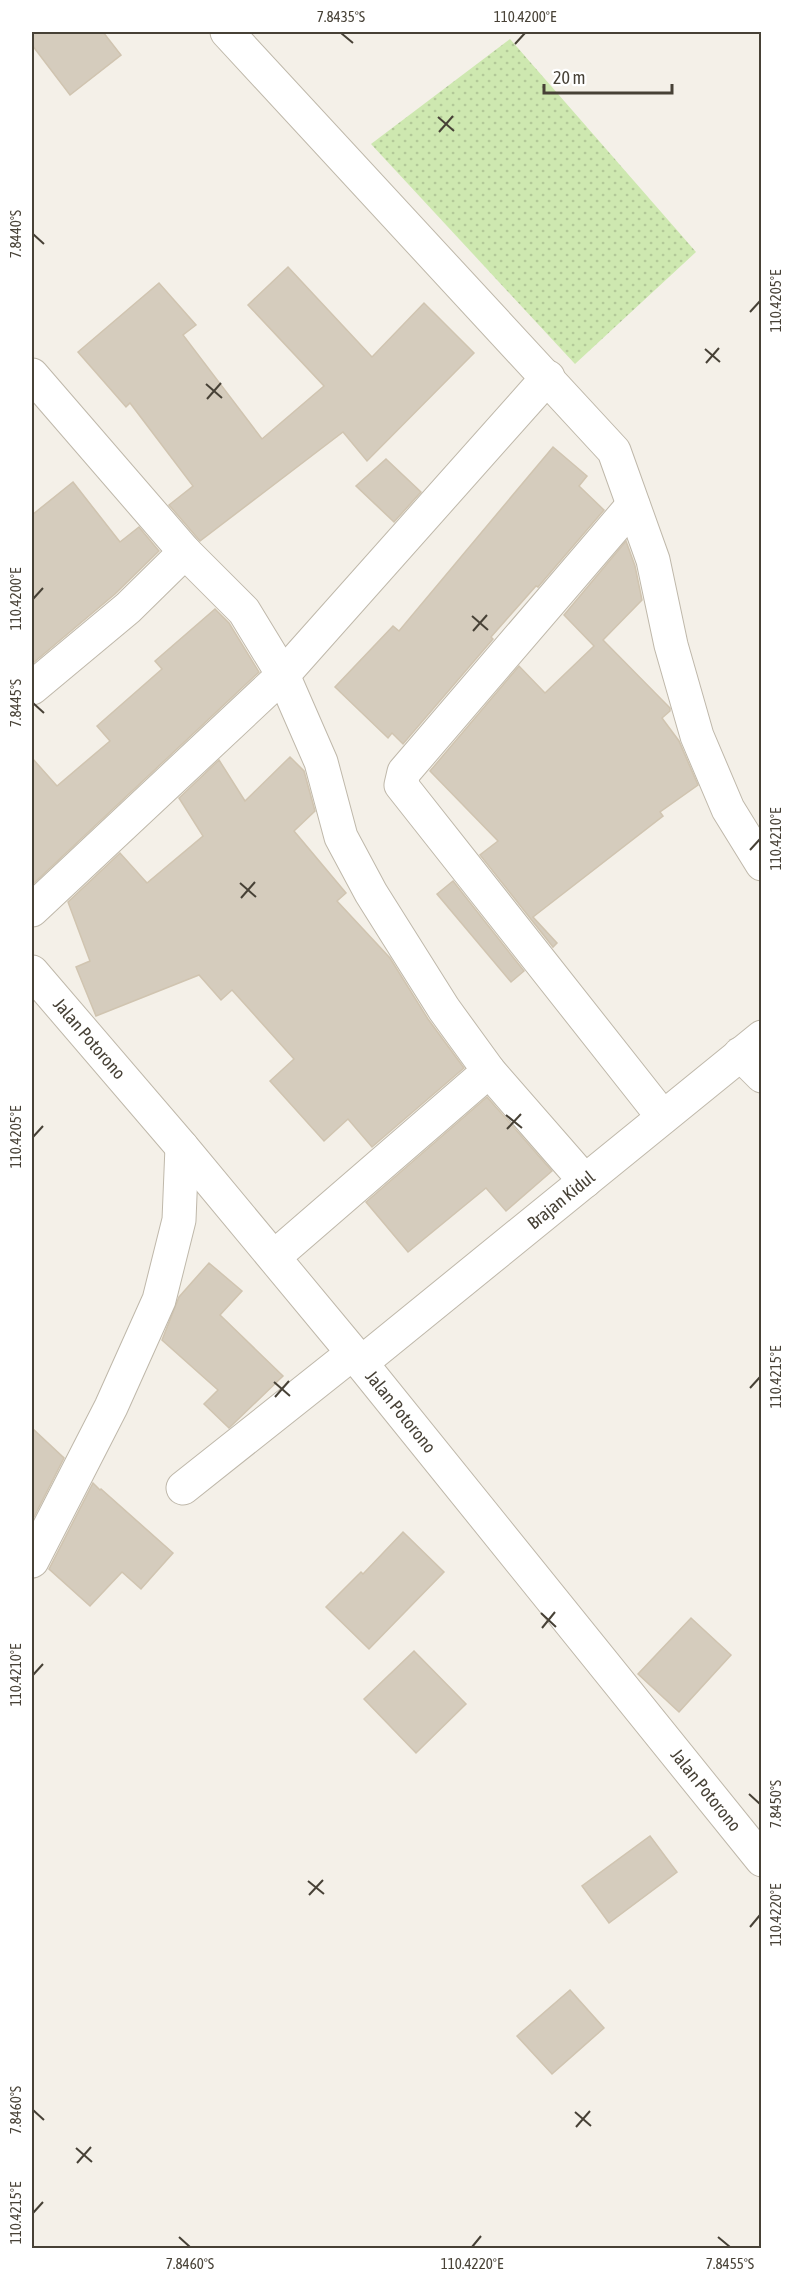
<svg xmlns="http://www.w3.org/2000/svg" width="793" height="2280" font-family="'Asap Condensed',sans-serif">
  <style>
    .grass { fill: url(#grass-dots) }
    .building { fill: #d5ccbd; stroke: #d0c4b0; stroke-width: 1.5 }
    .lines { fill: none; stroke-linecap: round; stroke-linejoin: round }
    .street-casing { stroke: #bfb8aa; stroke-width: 35 }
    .street { stroke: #fff; stroke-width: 33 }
    .ticks { fill: none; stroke: #474136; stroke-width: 2 }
    .labels { text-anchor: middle; stroke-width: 6; stroke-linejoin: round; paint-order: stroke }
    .street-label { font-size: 18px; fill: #474136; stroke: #fff }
    .neatline { fill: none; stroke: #474136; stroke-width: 2 }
    .ticks-label { font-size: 15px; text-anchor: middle; fill: #474136 }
  </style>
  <defs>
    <pattern id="grass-dots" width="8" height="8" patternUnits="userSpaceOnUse" patternTransform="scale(1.5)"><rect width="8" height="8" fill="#cee8b0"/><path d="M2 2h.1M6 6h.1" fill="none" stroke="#b2c898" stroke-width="1.8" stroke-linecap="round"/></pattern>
  </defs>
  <rect width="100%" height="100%" fill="#f4f0e8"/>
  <polygon class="grass" points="510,39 696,252 575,364 371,144"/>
  <g class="building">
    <polygon points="32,32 103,32 121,55 70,95 32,45"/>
    <polygon points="288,267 372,357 424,303 474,353 367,461 343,432 200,541 169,505 193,486 130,403 126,407 78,352 159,283 196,325 183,335 262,439 324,386 248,305"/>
    <polygon points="553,447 587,476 579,486 604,510 538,587 536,586 491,637 493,639 403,744 392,733 388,738 335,687 393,626 399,631"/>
    <polygon points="386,459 421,492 394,522 356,486"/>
    <polygon points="73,482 120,542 139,527 159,551 115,594 32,664 32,515"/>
    <polygon points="626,541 635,566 642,600 603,640 670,708 670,711 662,718 679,741 698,785 660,812 663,816 533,917 557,943 553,947 480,855 498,841 430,771 519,666 545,693 594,646 564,615"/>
    <polygon points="215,609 229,623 259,672 32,885 32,758 57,786 110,741 97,726 162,669 155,661"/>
    <polygon points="290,757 304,771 315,811 294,831 346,893 337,901 390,958 428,1019 464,1068 372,1147 348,1119 324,1141 270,1081 294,1059 232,990 221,1000 199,975 96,1016 76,967 90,961 68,902 120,853 147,883 203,836 179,798 219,760 245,801"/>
    <polygon points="453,881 524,971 511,982 437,894"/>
    <polygon points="487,1097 552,1171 506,1211 486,1188 408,1252 366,1202"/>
    <polygon points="209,1263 242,1291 220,1315 283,1376 229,1428 204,1404 218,1390 162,1340 179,1297"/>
    <polygon points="32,1428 64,1458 32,1521"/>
    <polygon points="93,1483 100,1490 101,1489 173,1553 141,1589 122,1572 90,1606 49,1569"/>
    <polygon points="403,1532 444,1572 369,1649 326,1607 361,1572 363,1574"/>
    <polygon points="691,1618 731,1655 679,1712 638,1674"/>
    <polygon points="414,1651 466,1704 416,1753 364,1699"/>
    <polygon points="650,1836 677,1872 609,1923 582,1886"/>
    <polygon points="570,1990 604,2028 552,2074 517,2036"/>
  </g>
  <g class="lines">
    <g class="street-casing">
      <g id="street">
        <polyline points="227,32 614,451 653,560 671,645 697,736 728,809 762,864"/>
        <polyline points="32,375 185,552"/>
        <polyline points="633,505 404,772 401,785 663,1117"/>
        <polyline points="32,688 128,608 185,552 244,611 283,675 321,762 341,837 371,893 444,1009 489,1071 585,1181"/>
        <polyline points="32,910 283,675 548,377"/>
        <path id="s1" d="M32 972 182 1147 353 1353 762 1860"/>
        <polyline points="740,1054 762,1076"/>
        <polyline points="274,1257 489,1071"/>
        <path id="s2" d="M361 1363 762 1037"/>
        <polyline points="183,1488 353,1353"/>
        <polyline points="32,1561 111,1407 159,1300 179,1220 182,1147"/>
      </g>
    </g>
    <use href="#street" class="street"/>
  </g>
  <path class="ticks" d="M341 33 353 43M515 44 525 33M438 117 454 131M439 132 453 116M33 234 44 244M750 312 760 301M705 349 720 362M706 363 719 348M206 384 222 398M207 399 221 383M33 599 43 588M472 616 488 630M473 631 487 615M33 703 44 713M750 850 760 839M240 883 256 897M241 898 255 882M506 1115 522 1128M507 1129 521 1114M33 1137 43 1126M274 1382 290 1396M750 1388 760 1377M275 1397 289 1381M541 1613 556 1627M542 1628 555 1612M33 1675 43 1664M749 1794 760 1804M308 1881 324 1894M309 1895 323 1880M750 1927 760 1915M33 2110 44 2120M575 2112 591 2126M576 2127 590 2111M76 2148 92 2162M77 2163 91 2147M33 2213 43 2202M179 2237 190 2247M718 2237 730 2247M472 2247 481 2236"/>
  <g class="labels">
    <g class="street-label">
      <text dy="6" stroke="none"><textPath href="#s1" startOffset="88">Jalan Potorono</textPath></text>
      <text dy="6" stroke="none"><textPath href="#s2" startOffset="258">Brajan Kidul</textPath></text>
      <text dy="6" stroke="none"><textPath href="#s1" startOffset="574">Jalan Potorono</textPath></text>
      <text dy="6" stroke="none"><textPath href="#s1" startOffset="1060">Jalan Potorono</textPath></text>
    </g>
  </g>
  <rect width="793" height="2280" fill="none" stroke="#ffffff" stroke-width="66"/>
  <path d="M544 84v9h128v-9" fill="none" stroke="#474136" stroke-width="3"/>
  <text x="553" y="84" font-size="18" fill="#474136" stroke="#ffffff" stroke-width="4.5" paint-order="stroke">20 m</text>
  <rect x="33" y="33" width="727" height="2214" class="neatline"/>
  <g class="ticks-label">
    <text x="341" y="22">7.8435°S</text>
    <text x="525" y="22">110.4200°E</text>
    <text transform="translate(16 234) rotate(-90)" y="5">7.8440°S</text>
    <text transform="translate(776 301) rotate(-90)" y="5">110.4205°E</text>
    <text transform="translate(16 599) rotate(-90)" y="5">110.4200°E</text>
    <text transform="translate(16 703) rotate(-90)" y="5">7.8445°S</text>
    <text transform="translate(776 839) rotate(-90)" y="5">110.4210°E</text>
    <text transform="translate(16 1137) rotate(-90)" y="5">110.4205°E</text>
    <text transform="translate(776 1377) rotate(-90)" y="5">110.4215°E</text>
    <text transform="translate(16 1675) rotate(-90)" y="5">110.4210°E</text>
    <text transform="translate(776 1804) rotate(-90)" y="5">7.8450°S</text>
    <text transform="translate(776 1915) rotate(-90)" y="5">110.4220°E</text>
    <text transform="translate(16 2110) rotate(-90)" y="5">7.8460°S</text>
    <text transform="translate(16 2213) rotate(-90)" y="5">110.4215°E</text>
    <text x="190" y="2269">7.8460°S</text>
    <text x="472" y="2269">110.4220°E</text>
    <text x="730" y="2269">7.8455°S</text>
  </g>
</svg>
